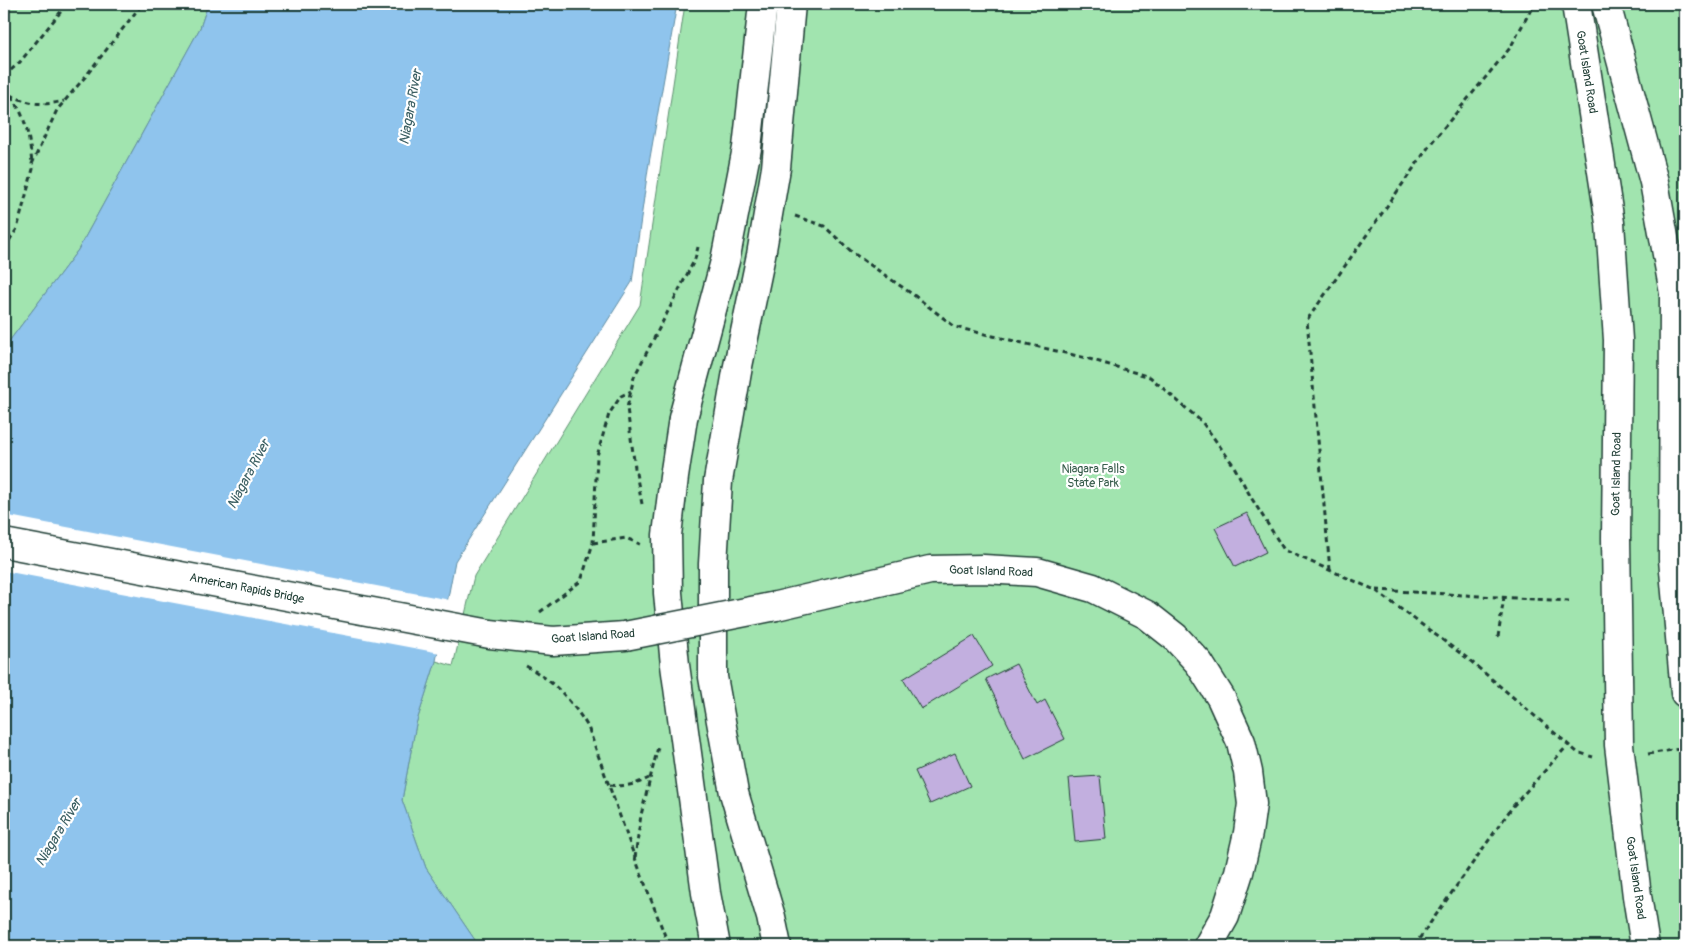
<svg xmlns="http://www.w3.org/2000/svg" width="1689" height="950" font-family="Pangolin,sans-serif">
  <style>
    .green { fill: #a1e4af; stroke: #609072 }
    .water { fill: #8fc4ed; stroke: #628ea3 }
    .pier { fill: #fff }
    .building { fill: #c2afdf; stroke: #1f3d34 }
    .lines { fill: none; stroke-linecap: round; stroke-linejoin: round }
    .minor-casing { stroke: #1f3d34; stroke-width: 31 }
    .path { stroke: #1f3d34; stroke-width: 3; stroke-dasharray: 5 4; stroke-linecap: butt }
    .minor { stroke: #fff; stroke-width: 28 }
    .minor-bridge-casing { stroke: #1f3d34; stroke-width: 31; stroke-linecap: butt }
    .minor-bridge { stroke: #fff; stroke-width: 28 }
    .labels { text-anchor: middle; stroke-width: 4.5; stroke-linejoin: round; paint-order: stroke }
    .street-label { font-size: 12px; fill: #1f3d34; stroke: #fff }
    .park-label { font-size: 12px; fill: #395e4d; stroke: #fff }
    .water-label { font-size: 14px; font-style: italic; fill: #3b5f62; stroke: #fff }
  </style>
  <rect width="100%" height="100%" fill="#fff"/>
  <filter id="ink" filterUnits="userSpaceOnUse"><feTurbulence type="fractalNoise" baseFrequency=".02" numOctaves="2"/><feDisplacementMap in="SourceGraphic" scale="10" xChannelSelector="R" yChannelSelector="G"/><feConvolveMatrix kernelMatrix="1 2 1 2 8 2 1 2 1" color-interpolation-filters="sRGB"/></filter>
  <g filter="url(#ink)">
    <g class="green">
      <polygon points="4,4 208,4 200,28 78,250 4,348"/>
      <polygon points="685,4 1685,4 1685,946 479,946 426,868 402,800 416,724 436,661 453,666 474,576 640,305"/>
    </g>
    <polygon class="water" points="208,4 677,4 648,169 632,282 455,561 436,661 416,724 402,800 426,868 479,946 4,946 4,348 78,250 200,28"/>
    <polygon class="pier" points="4,515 450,600 440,653 4,571"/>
    <g class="building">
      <polygon points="1247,513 1266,552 1235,567 1215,528"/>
      <polygon points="974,636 992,666 921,709 903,679"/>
      <polygon points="1016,664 1037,705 1045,700 1065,739 1025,759 986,679"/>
      <polygon points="955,753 970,786 930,804 915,771"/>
      <polygon points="1100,776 1106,839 1075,842 1069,778"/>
    </g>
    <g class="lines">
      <g class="minor-casing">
        <g id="minor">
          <polyline points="1576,4 1610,223 1618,340 1616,538 1619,745 1637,896 1645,946"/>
          <polyline points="1606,4 1654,182 1674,293 1673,559 1685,693"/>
          <polyline points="4,543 490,634 553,641 625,636"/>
          <polyline points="776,606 930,570 983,569 1037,572 1093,588 1147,615 1175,637 1199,663 1221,698 1241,742 1248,772 1252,804 1248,833 1239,872 1225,916 1208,946"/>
          <polyline points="716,946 706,893 675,665 668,593 667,535 674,477 683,418 725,261 747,148 763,4"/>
          <polyline points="777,946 771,917 734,793 713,677 713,564 718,481 738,366 761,255 776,168 791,4"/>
        </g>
      </g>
      <g class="path">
        <polyline points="4,76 20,62 67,4"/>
        <path d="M4 91C25 105 30 141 32 164"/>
        <path d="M10 95C30 104 42 106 64 101"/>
        <polyline points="795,216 824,226 853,253 915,296 955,327 1086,358 1150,377 1202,422 1232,463 1252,499 1284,550 1375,590 1467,658 1577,752 1593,757"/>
        <polyline points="4,248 17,229 33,169 32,164 57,110 85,77 139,8 140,4"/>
        <polyline points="642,504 635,468 627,408 634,377 695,259 698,247"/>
        <polyline points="593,543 626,538 640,544"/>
        <polyline points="1330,570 1307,320 1432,142 1510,48 1534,4"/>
        <polyline points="1376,590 1569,601"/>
        <polyline points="540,612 581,581 593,543 597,456 609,414 621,396 631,391"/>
        <polyline points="1498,637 1504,597"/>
        <path d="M526 666C554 681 572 701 588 727L635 858 669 946"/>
        <polyline points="1648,754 1685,748"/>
        <path d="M610 785C625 787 635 785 649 778"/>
        <polyline points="635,858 641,815 658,747"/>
        <polyline points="1414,946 1513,806 1568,745"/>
      </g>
      <use href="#minor" class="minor"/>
      <g class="minor-bridge-casing">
        <polyline id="minor-bridge" points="625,636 776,606"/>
      </g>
      <use href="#minor-bridge" class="minor-bridge"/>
    </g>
  </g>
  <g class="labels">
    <g class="street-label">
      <text transform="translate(1587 72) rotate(81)" y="4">Goat Island Road</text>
      <text transform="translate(1616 474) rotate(-89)" y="4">Goat Island Road</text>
      <text transform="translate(991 571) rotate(2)" y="4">Goat Island Road</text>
      <text transform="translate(247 588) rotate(11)" y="4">American Rapids Bridge</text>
      <text transform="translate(593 636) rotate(-4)" y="4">Goat Island Road</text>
      <text transform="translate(1636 878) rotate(82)" y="4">Goat Island Road</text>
    </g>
    <g class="park-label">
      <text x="1093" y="473">Niagara Falls<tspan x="1093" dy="14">State Park</tspan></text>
    </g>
    <g class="water-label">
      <text transform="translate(410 107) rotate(-80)" y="5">Niagara River</text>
      <text transform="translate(248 474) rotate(-62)" y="5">Niagara River</text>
      <text transform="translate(58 832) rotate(-59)" y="5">Niagara River</text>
    </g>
  </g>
  <rect width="1689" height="950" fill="none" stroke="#fff" stroke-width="20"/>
  <rect x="10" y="10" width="1669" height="930" fill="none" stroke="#1f3d34" stroke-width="2" filter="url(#ink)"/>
</svg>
